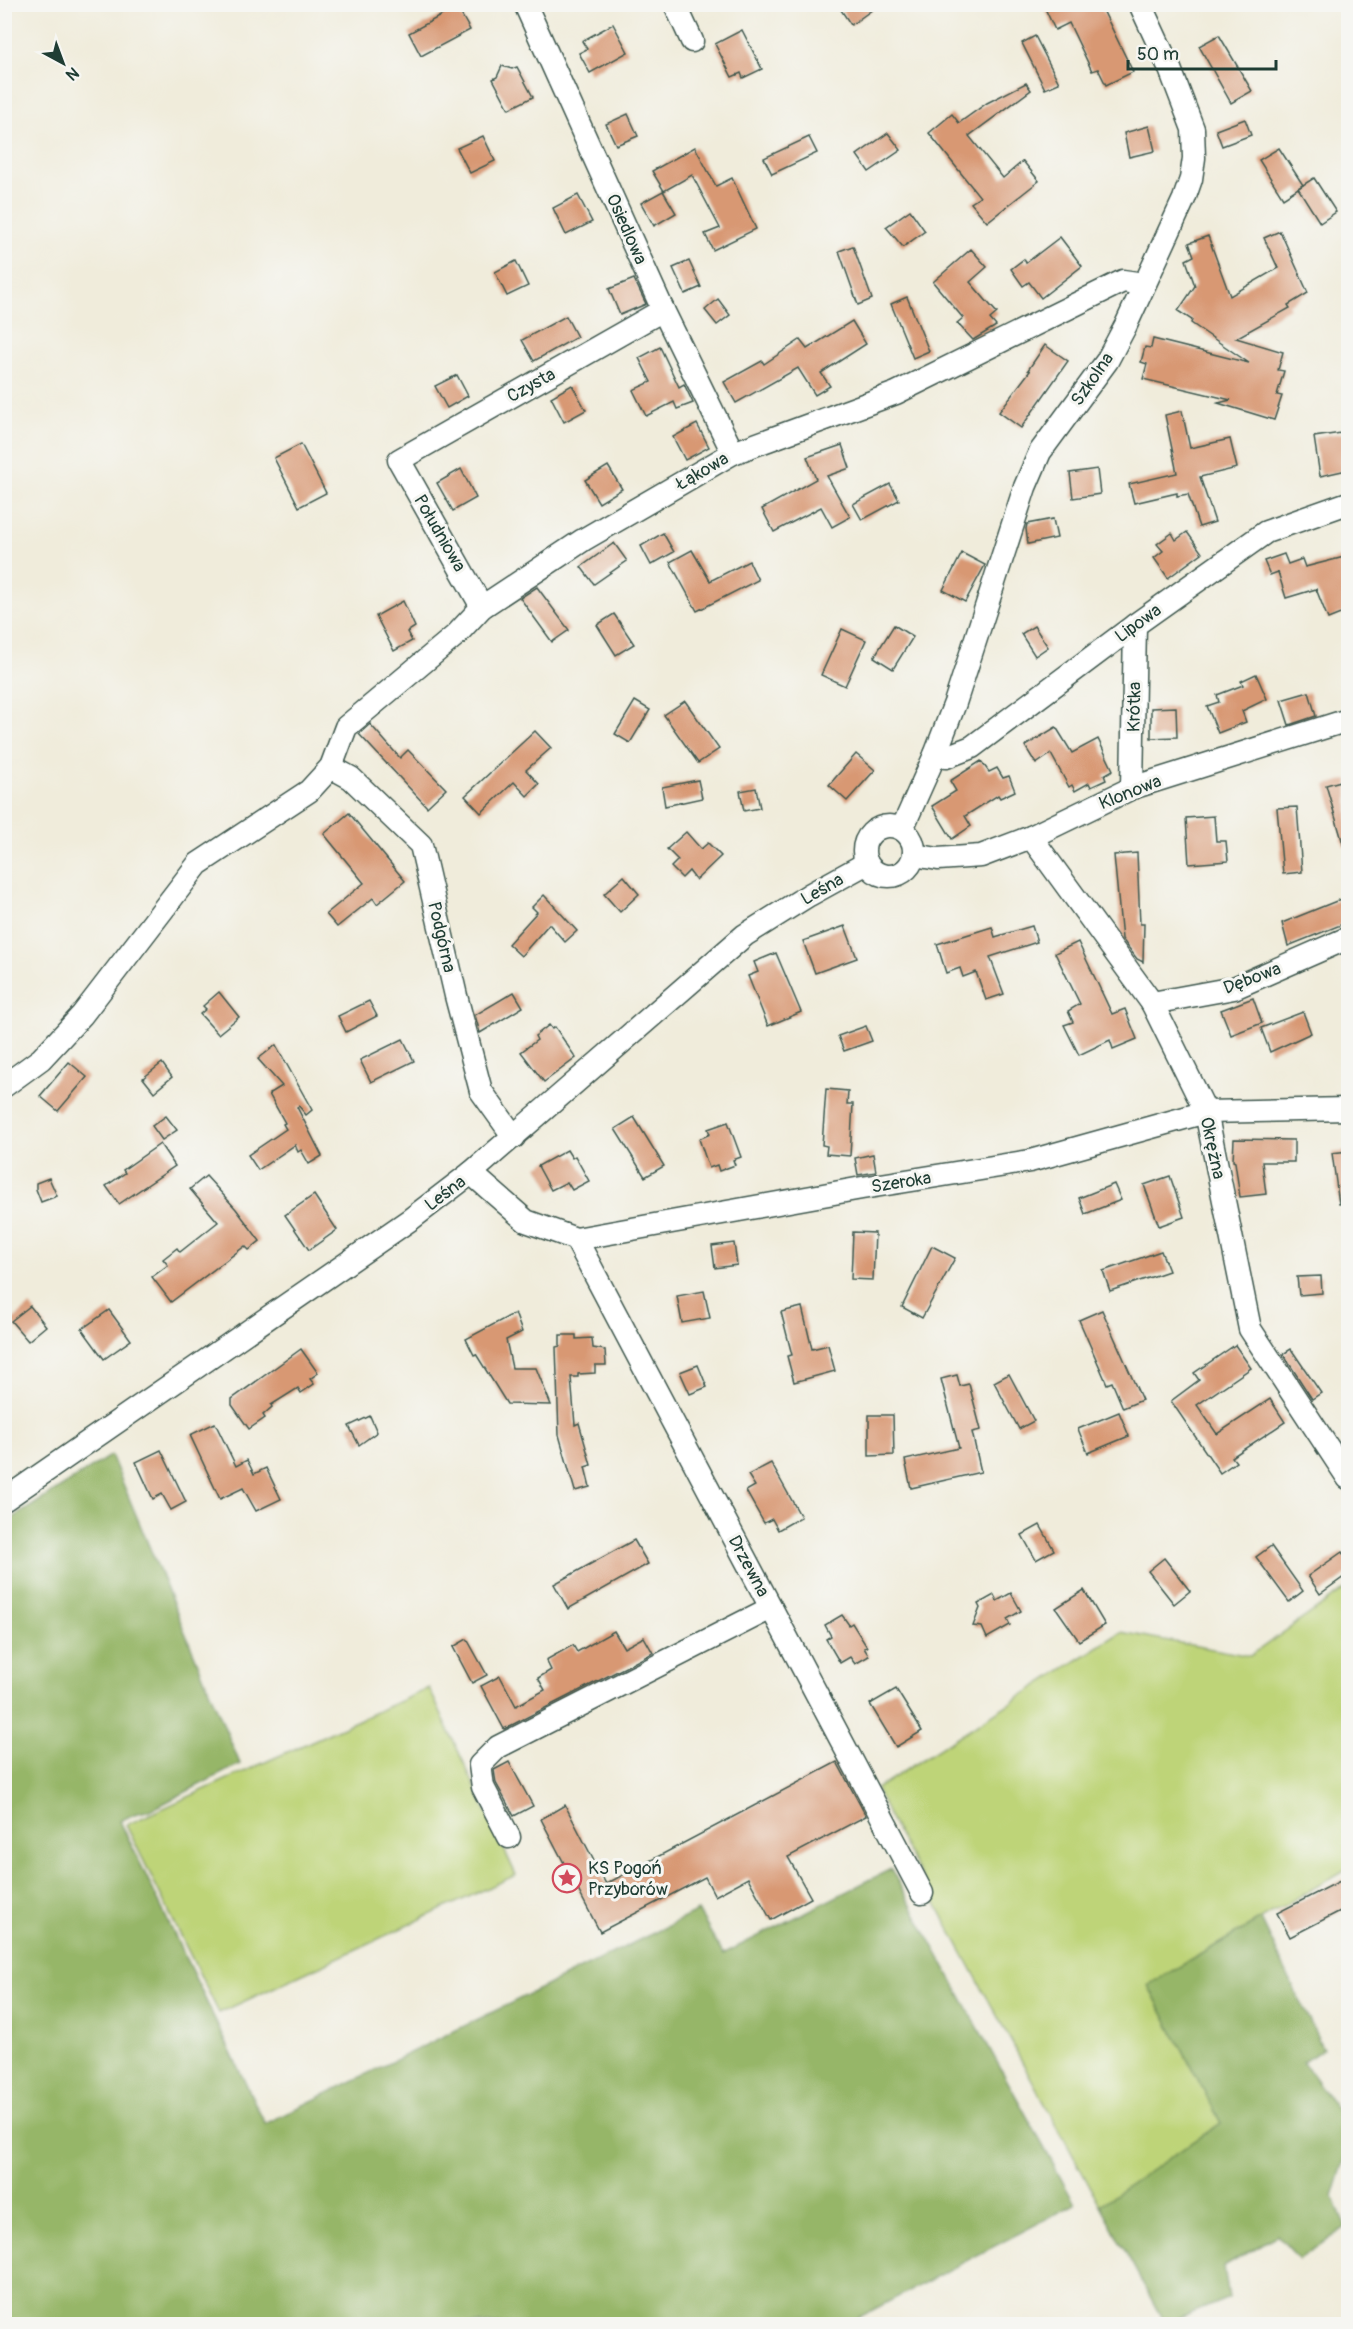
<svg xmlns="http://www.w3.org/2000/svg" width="1353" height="2329" font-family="Pangolin,sans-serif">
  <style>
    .green { fill: #bed478; stroke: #6e8856; stroke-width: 1.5 }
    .forest { fill: #96b668; stroke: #5a7a4e; stroke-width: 1.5 }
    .building { fill: #d89873 }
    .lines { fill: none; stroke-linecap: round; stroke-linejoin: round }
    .minor-casing { stroke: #3e574d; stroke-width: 25 }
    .minor { stroke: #fff; stroke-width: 22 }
    .labels { text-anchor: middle; stroke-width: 6; stroke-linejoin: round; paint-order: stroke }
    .street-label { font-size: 18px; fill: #1f3d34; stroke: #f6f6f2 }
    .poi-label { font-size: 18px; fill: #1f3d34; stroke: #f6f6f2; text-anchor: start }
  </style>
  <rect width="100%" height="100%" fill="#f6f6f2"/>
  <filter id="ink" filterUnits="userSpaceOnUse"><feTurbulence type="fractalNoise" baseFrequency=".0167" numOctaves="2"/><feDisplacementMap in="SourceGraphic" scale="12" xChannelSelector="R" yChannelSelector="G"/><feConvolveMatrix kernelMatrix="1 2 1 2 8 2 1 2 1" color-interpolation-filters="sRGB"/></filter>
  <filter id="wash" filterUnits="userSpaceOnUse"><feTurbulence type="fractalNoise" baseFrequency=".008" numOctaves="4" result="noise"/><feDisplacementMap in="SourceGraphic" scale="24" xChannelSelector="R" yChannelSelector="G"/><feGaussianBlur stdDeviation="1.35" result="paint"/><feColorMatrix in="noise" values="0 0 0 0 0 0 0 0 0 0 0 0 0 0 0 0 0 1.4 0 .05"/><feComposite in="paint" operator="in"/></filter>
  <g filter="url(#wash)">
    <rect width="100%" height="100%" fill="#f0ecdb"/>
    <g class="green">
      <polygon points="1348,1587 1348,1868 1148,1985 1221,2123 1100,2205 890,1819 876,1789 1121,1632 1250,1656"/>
      <polygon points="429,1688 516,1875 219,2013 126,1825"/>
    </g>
    <g class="forest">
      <polygon points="111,1455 240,1764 151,1810 134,1814 120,1821 265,2124 698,1911 723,1954 891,1869 1075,2204 846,2324 5,2324 5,1523"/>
      <polygon points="1261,1919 1323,2049 1303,2062 1348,2125 1348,2148 1333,2197 1346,2227 1299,2259 1277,2235 1224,2267 1229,2298 1165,2324 1100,2205 1221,2123 1148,1985"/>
    </g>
    <g id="blocks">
      <g class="building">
        <polygon points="837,4 880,4 851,25"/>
        <polygon points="1043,4 1100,4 1133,72 1106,85 1098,69 1092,71 1069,23 1055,30"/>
        <polygon points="457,7 470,30 421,56 409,33"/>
        <polygon points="613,24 628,52 590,73 579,53 587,49 582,41"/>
        <polygon points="742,30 762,69 743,78 741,73 732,77 715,44"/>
        <polygon points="1219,35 1252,91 1231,103 1199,46"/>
        <polygon points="1035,36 1059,83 1045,89 1022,43"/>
        <polygon points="502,66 512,69 517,67 533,97 509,109 493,79 497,77"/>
        <polygon points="1026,83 1031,90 969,136 1003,178 1023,161 1039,181 987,222 971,203 980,197 929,133 952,114 959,123 987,103"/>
        <polygon points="628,114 638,136 616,145 606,124"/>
        <polygon points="1245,119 1251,135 1222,146 1216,130"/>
        <polygon points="1149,126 1155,151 1129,157 1124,133"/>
        <polygon points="888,133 901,150 869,172 857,155"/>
        <polygon points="483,136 495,161 470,173 457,148"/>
        <polygon points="809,137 817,153 772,174 764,158"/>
        <polygon points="695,147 716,186 732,178 756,229 713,250 705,234 720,228 692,175 664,191 652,171"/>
        <polygon points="1279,148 1303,185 1283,198 1259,160"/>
        <polygon points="1314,178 1336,212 1320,223 1298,188"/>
        <polygon points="663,191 676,213 654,226 641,203"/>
        <polygon points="578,195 592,222 566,235 553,208"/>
        <polygon points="910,210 925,231 903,247 886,227"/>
        <polygon points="1280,231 1308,293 1288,305 1290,308 1236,338 1283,352 1278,370 1284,371 1277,395 1282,396 1274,420 1218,403 1231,400 1143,379 1147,364 1141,362 1145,347 1151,348 1153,339 1249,363 1191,323 1192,320 1178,311 1195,286 1186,260 1194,256 1189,243 1208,236 1230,296 1278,268 1264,238"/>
        <polygon points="1060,237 1082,266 1041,298 1029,282 1023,286 1011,269 1024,259 1026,263"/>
        <polygon points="853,246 872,299 858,305 839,251"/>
        <polygon points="971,249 987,267 970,282 997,313 990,319 996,326 973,340 957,323 963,318 933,282"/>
        <polygon points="516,261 528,286 507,296 495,272"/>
        <polygon points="689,261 701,287 685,294 673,268"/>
        <polygon points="634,279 646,304 620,315 609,289"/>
        <polygon points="907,297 929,351 913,358 891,304"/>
        <polygon points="718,299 730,315 717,325 705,310"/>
        <polygon points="566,316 577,337 534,361 522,340"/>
        <polygon points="852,321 866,344 821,373 830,386 815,395 798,368 736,403 724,382 762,361 764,364 800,340 807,349"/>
        <polygon points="1045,345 1068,361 1021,428 999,412 1030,371 1028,370"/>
        <polygon points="660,347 679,387 684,384 693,403 677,409 674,402 646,416 633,390 651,382 639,358"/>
        <polygon points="457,375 468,396 447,408 435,386"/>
        <polygon points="572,385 586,410 564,422 551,397"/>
        <polygon points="1182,411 1190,448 1230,439 1237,468 1200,477 1215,522 1199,527 1188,494 1177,496 1177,493 1134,503 1129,484 1177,473 1165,415"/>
        <polygon points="697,424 709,447 685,460 673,437"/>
        <polygon points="1348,432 1348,457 1344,458 1347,470 1320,476 1314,437"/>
        <polygon points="301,444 326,493 299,507 274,458"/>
        <polygon points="842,445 850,468 827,476 850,517 832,527 821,507 774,532 762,509 816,479 807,457"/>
        <polygon points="608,466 622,489 599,503 585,480"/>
        <polygon points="461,469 476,498 453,511 437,483"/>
        <polygon points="1097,469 1100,494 1073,498 1070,473"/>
        <polygon points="890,484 899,500 862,520 853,504"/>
        <polygon points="1053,519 1057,538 1028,544 1026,529 1027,524"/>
        <polygon points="1187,532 1202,553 1168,578 1154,558 1163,551 1157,544 1172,533 1176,540"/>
        <polygon points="663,533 674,552 651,565 641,546"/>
        <polygon points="614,543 627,561 594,584 581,567"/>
        <polygon points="692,550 710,581 749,561 758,580 697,611 670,562"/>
        <polygon points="962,553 985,565 965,602 943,590"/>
        <polygon points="1284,554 1288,564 1302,559 1305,567 1348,556 1348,611 1328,619 1316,589 1286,598 1278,572 1270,575 1264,561"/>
        <polygon points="537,587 569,630 552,642 520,598"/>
        <polygon points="403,601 415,627 407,632 412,641 394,651 376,616"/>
        <polygon points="614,614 634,644 616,655 597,625"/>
        <polygon points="894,625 913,637 893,669 874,657"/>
        <polygon points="1034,626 1048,647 1035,656 1021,634"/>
        <polygon points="842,629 866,640 845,686 821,675"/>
        <polygon points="1256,674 1267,699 1242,711 1246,722 1218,733 1207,706 1219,702 1217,695 1243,685 1241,681"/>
        <polygon points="1309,692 1316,716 1289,725 1281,700"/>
        <polygon points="635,701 650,710 630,743 615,734"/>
        <polygon points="685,701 719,749 698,763 664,715"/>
        <polygon points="1176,707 1177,737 1151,738 1151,708"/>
        <polygon points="370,724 400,758 408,750 446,789 427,807 359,734"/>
        <polygon points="1056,727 1072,753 1098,739 1113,770 1104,775 1106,780 1091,787 1089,783 1075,791 1072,785 1069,787 1051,754 1036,764 1025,746"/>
        <polygon points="535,731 551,748 526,770 539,784 527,796 514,782 481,813 465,796"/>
        <polygon points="856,754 875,770 847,801 829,785"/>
        <polygon points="981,761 989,772 997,768 1003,778 1009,776 1015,791 1000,798 998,795 965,816 971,826 952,839 932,806 956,791 950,781"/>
        <polygon points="1348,779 1348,846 1344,847 1326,785"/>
        <polygon points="698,780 702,798 665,806 662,787"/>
        <polygon points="756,788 760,808 744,811 740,791"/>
        <polygon points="1297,807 1302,872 1283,874 1277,808"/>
        <polygon points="349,813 405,881 377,904 373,898 337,927 326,914 364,883 324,834"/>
        <polygon points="1214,816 1216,841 1226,841 1228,861 1189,864 1186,818"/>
        <polygon points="686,832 701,849 708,843 721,856 696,880 689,871 682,878 671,867 678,860 667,849"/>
        <polygon points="1137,853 1140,924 1144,924 1143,962 1137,959 1122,939 1114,855"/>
        <polygon points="624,876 639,894 620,912 604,894"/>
        <polygon points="544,895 577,931 565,942 549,924 521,956 508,944 537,912 532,907"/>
        <polygon points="1344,898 1348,908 1348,922 1288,946 1282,923"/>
        <polygon points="845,926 857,958 815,973 803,941"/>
        <polygon points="1032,926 1037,942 990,957 1004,994 986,1000 976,972 963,977 960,968 946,973 937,944 992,927 995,937"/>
        <polygon points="1078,942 1112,1014 1125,1009 1137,1039 1113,1049 1110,1040 1079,1055 1064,1025 1073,1022 1068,1011 1080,1004 1055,953"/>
        <polygon points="776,953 801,1012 768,1026 748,976 758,972 754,962"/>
        <polygon points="219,992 239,1017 218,1034 200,1014 206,1009 203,1006"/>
        <polygon points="514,992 523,1007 480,1033 475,1015"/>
        <polygon points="1253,998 1262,1023 1231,1035 1221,1010"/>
        <polygon points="369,1001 377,1016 346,1032 338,1016"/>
        <polygon points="1303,1012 1311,1033 1270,1052 1261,1028"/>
        <polygon points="549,1025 552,1029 555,1027 576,1058 544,1082 521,1052 537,1040 535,1036"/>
        <polygon points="866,1026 872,1041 844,1051 838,1036"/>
        <polygon points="403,1039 414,1061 371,1082 360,1060"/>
        <polygon points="276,1045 312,1110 306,1115 299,1106 297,1107 322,1156 309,1164 301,1150 298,1152 295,1145 258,1170 248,1155 286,1129 283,1124 285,1123 269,1094 282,1086 258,1059"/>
        <polygon points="69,1062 87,1077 58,1111 40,1096"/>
        <polygon points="162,1063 172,1077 154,1092 143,1078"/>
        <polygon points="826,1089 848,1091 847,1104 853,1104 850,1156 826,1154 827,1146 822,1145"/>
        <polygon points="166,1116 177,1130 162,1140 152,1126"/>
        <polygon points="634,1117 664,1166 645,1177 615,1129"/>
        <polygon points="728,1122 741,1157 733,1160 735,1165 719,1171 717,1165 709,1168 699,1139 710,1134 708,1129"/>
        <polygon points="1234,1139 1294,1140 1294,1162 1262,1162 1266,1194 1240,1197 1235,1162 1233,1161"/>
        <polygon points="160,1144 175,1166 119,1204 106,1186 125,1173 123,1170"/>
        <polygon points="567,1150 572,1158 575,1156 589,1181 572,1190 567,1182 551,1190 538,1166"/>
        <polygon points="1348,1151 1348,1203 1339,1204 1332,1153"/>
        <polygon points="873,1154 876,1172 858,1175 855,1158"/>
        <polygon points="206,1176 236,1209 260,1241 249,1250 245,1246 171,1302 152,1277 168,1265 163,1259 177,1248 180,1252 218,1222 190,1189"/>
        <polygon points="1170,1176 1184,1217 1159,1226 1144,1185"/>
        <polygon points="49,1178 57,1196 41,1202 36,1189 36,1183"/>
        <polygon points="1114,1184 1121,1200 1085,1214 1079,1198"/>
        <polygon points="314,1195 337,1230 309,1250 285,1215"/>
        <polygon points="853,1232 875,1233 873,1280 851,1279"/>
        <polygon points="734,1243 737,1265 715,1268 712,1246"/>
        <polygon points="932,1246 955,1258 922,1318 902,1307"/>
        <polygon points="1161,1251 1169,1271 1110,1291 1103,1271"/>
        <polygon points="1321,1276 1322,1293 1299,1295 1297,1277"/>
        <polygon points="704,1291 710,1318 682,1323 677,1296"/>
        <polygon points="30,1306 46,1326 28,1341 11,1321"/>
        <polygon points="802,1307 812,1349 828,1345 835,1371 794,1382 787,1356 792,1355 781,1312"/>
        <polygon points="109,1310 131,1340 104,1359 82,1329"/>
        <polygon points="1102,1310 1142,1400 1123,1408 1112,1382 1107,1384 1079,1320"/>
        <polygon points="515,1313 522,1332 506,1340 512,1368 536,1368 551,1405 507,1404 476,1354 474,1355 466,1339"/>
        <polygon points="560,1335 576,1335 576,1339 592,1338 593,1348 605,1350 606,1365 595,1365 595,1373 578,1374 578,1377 571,1377 575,1425 579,1423 591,1465 585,1467 590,1487 575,1491 559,1435 556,1347 560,1346"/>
        <polygon points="1235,1345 1251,1368 1197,1405 1217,1434 1270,1399 1285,1422 1232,1457 1236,1462 1220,1473 1171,1401 1199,1380 1194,1373"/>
        <polygon points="301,1349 318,1373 310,1379 314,1384 301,1393 298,1388 271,1405 272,1407 263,1415 265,1418 249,1429 232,1405 232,1399"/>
        <polygon points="1291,1349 1321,1393 1312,1399 1283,1354"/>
        <polygon points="698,1365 707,1387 690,1394 680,1372"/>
        <polygon points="1009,1374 1034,1421 1019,1429 994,1382"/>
        <polygon points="957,1375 960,1386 969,1384 981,1430 972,1432 981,1472 911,1488 905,1460 959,1448 941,1379"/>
        <polygon points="1119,1412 1129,1436 1088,1453 1078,1429"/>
        <polygon points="869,1415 893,1415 894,1455 869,1456"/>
        <polygon points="370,1416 377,1432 359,1445 349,1426"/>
        <polygon points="215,1423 236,1466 247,1460 254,1474 266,1468 281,1499 256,1511 243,1488 220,1499 190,1435"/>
        <polygon points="161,1450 186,1502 171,1510 162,1494 153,1499 136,1462"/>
        <polygon points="771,1463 801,1517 778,1530 772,1519 764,1523 746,1491 755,1486 748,1475"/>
        <polygon points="1040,1525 1054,1550 1036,1560 1022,1535"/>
        <polygon points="634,1540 648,1564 568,1609 554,1584"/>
        <polygon points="1271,1546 1303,1591 1289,1602 1256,1557"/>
        <polygon points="1342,1552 1348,1561 1348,1574 1320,1594 1308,1576"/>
        <polygon points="1164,1558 1190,1591 1174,1604 1148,1571"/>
        <polygon points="1084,1590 1105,1625 1079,1641 1056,1608"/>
        <polygon points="1011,1593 1021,1611 1007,1619 1010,1625 987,1638 982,1627 973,1626 980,1608 978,1604 994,1595 997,1601"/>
        <polygon points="842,1615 849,1625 852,1623 867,1647 864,1648 869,1656 855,1664 850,1657 840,1663 826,1639 831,1636 825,1625"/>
        <polygon points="614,1631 624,1648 644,1637 653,1653 504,1729 481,1686 500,1676 516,1706 545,1690 538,1678 551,1670 546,1660 573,1645 577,1652"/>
        <polygon points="467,1639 487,1675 472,1683 453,1647"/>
        <polygon points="896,1689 922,1731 896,1747 870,1704"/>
        <polygon points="509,1762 533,1806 514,1816 496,1783 494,1770"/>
        <polygon points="837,1762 866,1816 788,1857 811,1898 771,1920 748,1878 715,1896 705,1877 600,1932 541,1819 565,1805 606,1884"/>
        <polygon points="1348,1877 1348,1907 1290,1937 1277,1913"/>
      </g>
    </g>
  </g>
  <g filter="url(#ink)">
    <use href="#blocks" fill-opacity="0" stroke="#3e574d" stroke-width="1.5"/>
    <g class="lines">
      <g class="minor-casing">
        <g id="minor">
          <polyline points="525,4 663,310 733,453"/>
          <polyline points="675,4 692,41"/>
          <polyline points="482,607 399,460 663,310"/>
          <polyline points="935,755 946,757 972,747 1135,625 1266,532 1348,503"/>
          <polyline points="331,767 351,778 421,845 456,996 481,1091 514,1137"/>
          <polyline points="1132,788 1135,625"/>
          <circle cx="889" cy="851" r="25"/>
          <polyline points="902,829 935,755 955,703 1025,487 1040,452 1107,361 1126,325 1184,199 1191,179 1194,158 1193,129 1170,69 1140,4"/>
          <polyline points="1031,837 1152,1003 1206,1112 1250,1329 1348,1478"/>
          <polyline points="914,855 938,859 981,856 1031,837 1132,788 1348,720"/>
          <polyline points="1152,1003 1234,988 1348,938"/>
          <polyline points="4,1086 41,1059 82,1015 198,864 309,791 331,767 346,727 456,635 482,607 583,540 733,453 896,393 1123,281 1144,284"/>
          <polyline points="471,1173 526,1221 576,1239 862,1188 1030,1161 1206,1112 1348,1109"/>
          <polyline points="576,1239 922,1893"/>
          <polyline points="4,1500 411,1219 471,1173 745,935 809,895 867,863"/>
          <polyline points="509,1837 483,1787 480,1765 498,1747 771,1608"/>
        </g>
      </g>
      <use href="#minor" class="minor"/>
    </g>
  </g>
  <defs>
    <g id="sight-ring" transform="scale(1.5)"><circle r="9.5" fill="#f6f6f2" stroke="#d1495b" stroke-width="1.5"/><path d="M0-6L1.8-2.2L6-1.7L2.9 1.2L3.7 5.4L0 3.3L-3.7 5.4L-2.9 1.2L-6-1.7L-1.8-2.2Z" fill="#d1495b"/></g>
  </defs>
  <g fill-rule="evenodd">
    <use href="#sight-ring" x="567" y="1878"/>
  </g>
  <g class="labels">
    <g class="street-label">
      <text transform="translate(627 229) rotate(66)" y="6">Osiedlowa</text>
      <text transform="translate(1092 379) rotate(-55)" y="6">Szkolna</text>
      <text transform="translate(531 385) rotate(-29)" y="6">Czysta</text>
      <text transform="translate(702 471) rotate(-30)" y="6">Łąkowa</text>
      <text transform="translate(440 533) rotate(60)" y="6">Południowa</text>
      <text transform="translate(1138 623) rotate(-36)" y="6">Lipowa</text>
      <text transform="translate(1134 707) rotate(-89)" y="6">Krótka</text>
      <text transform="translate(1130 792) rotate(-22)" y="6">Klonowa</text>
      <text transform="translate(822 889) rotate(-30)" y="6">Leśna</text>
      <text transform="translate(442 937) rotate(77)" y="6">Podgórna</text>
      <text transform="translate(1252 978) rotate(-21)" y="6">Dębowa</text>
      <text transform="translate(1213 1148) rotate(78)" y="6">Okrężna</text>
      <text transform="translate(901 1182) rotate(-9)" y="6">Szeroka</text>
      <text transform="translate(445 1193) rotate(-37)" y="6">Leśna</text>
      <text transform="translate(749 1566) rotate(62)" y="6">Drzewna</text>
    </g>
    <g class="poi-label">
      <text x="588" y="1874">KS Pogoń<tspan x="588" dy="21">Przyborów</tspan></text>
    </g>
  </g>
  <rect width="1353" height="2329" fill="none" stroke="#f6f6f2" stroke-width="24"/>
  <g transform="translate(63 63) rotate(139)" stroke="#f6f6f2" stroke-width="4.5" paint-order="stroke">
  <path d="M0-4.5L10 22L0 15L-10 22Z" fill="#1f3d34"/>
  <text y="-9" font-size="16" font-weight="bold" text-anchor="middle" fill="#1f3d34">N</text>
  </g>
  <path d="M1128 60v9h148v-9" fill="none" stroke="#1f3d34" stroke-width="3"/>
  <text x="1137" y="60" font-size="18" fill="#1f3d34" stroke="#f6f6f2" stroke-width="4.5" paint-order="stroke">50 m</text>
</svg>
